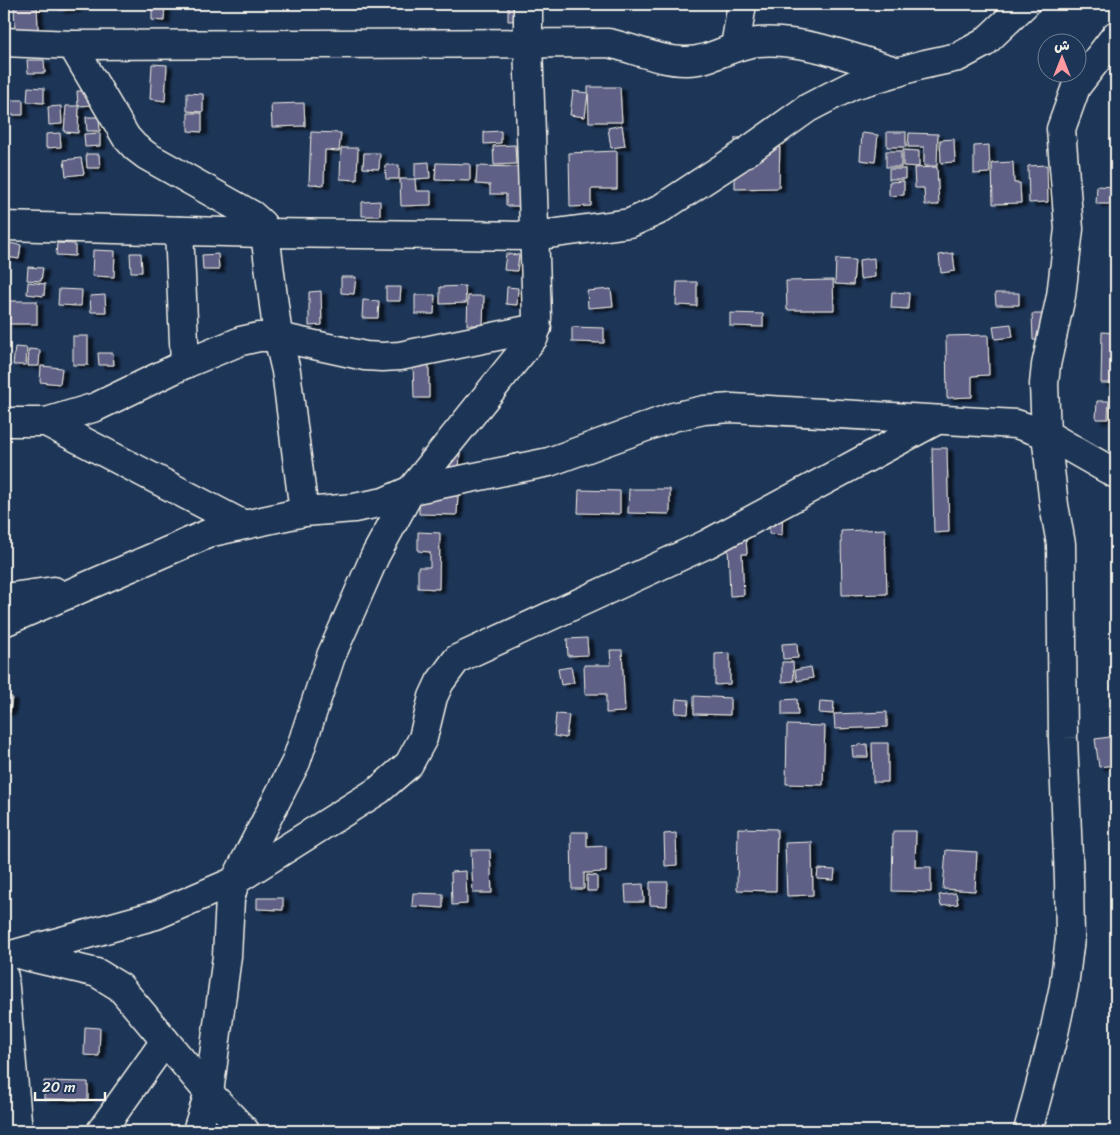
<svg xmlns="http://www.w3.org/2000/svg" width="1120" height="1135" font-family="Sriracha,'Playpen Sans Arabic',sans-serif">
  <style>
    .building { fill: #5e6186; stroke: #f4f1e8; filter: url(#shadow) }
    .lines { fill: none; stroke-linecap: round; stroke-linejoin: round }
    .street-casing { stroke: #f4f1e8; stroke-width: 31 }
    .street { stroke: #1d3557; stroke-width: 28 }
  </style>
  <defs>
    <filter id="shadow"><feDropShadow dx="5.5" dy="3" stdDeviation="1" flood-color="#0009"/></filter>
  </defs>
  <rect width="100%" height="100%" fill="#1d3557"/>
  <filter id="ink" filterUnits="userSpaceOnUse"><feTurbulence type="fractalNoise" baseFrequency=".02" numOctaves="2"/><feDisplacementMap in="SourceGraphic" scale="10" xChannelSelector="R" yChannelSelector="G"/><feConvolveMatrix kernelMatrix="1 2 1 2 8 2 1 2 1" color-interpolation-filters="sRGB"/></filter>
  <g filter="url(#ink)">
    <g class="building">
      <polygon points="14,4 37,4 38,29 15,30"/>
      <polygon points="59,4 76,4 76,9 59,10"/>
      <polygon points="152,4 165,4 164,21 152,20"/>
      <polygon points="508,4 534,4 535,20 508,21"/>
      <polygon points="27,60 44,60 45,73 28,73"/>
      <polygon points="152,64 167,65 165,101 150,99"/>
      <polygon points="28,87 44,88 44,103 27,102"/>
      <polygon points="588,87 620,87 622,122 589,122"/>
      <polygon points="77,91 94,91 95,105 78,106"/>
      <polygon points="573,91 588,93 585,117 570,115"/>
      <polygon points="187,93 203,94 203,112 187,111"/>
      <polygon points="11,100 23,100 23,115 10,115"/>
      <polygon points="304,103 305,126 272,127 271,104"/>
      <polygon points="61,106 62,124 49,125 48,107"/>
      <polygon points="66,106 79,106 78,133 64,132"/>
      <polygon points="188,113 202,113 202,132 188,131"/>
      <polygon points="86,117 99,117 100,131 87,131"/>
      <polygon points="622,125 625,146 611,148 608,128"/>
      <polygon points="501,131 501,143 484,144 484,132"/>
      <polygon points="311,132 341,133 339,151 325,150 324,185 309,184"/>
      <rect x="887" y="132" width="19" height="15"/>
      <polygon points="60,133 61,147 46,148 46,134"/>
      <polygon points="100,133 100,146 85,147 84,134"/>
      <polygon points="862,133 878,135 875,162 860,160"/>
      <polygon points="909,133 938,134 937,166 924,166 924,147 908,147"/>
      <polygon points="780,137 779,188 735,189 735,138"/>
      <polygon points="954,139 955,162 941,163 940,140"/>
      <polygon points="515,145 516,164 494,165 493,146"/>
      <polygon points="989,145 990,173 974,174 974,146"/>
      <polygon points="341,148 358,148 357,180 340,179"/>
      <polygon points="903,150 919,151 919,167 903,166"/>
      <polygon points="617,151 617,189 591,189 591,206 570,207 569,153"/>
      <rect x="886" y="151" width="15" height="16"/>
      <polygon points="364,153 380,153 379,169 363,168"/>
      <polygon points="86,154 99,154 100,168 87,168"/>
      <polygon points="81,158 84,174 66,176 64,160"/>
      <polygon points="429,162 430,178 415,179 415,163"/>
      <polygon points="1013,162 1014,183 1020,183 1021,203 993,204 992,163"/>
      <polygon points="436,163 470,164 470,181 435,180"/>
      <polygon points="385,165 399,165 399,179 386,179"/>
      <polygon points="1047,165 1048,202 1029,203 1028,166"/>
      <polygon points="477,166 521,167 520,206 506,206 506,194 490,194 490,185 476,184"/>
      <polygon points="937,167 939,205 925,205 924,188 915,188 914,168"/>
      <rect x="889" y="169" width="16" height="10"/>
      <polygon points="400,179 415,179 416,191 431,191 431,205 401,206"/>
      <polygon points="904,181 904,195 889,196 889,182"/>
      <polygon points="1097,186 1116,187 1116,204 1096,204"/>
      <polygon points="380,201 380,216 362,216 362,202"/>
      <polygon points="8,243 21,245 19,259 6,257"/>
      <polygon points="57,243 75,244 75,256 56,255"/>
      <polygon points="93,250 115,251 114,277 92,276"/>
      <polygon points="130,253 141,253 142,272 131,272"/>
      <polygon points="953,253 955,271 941,273 939,255"/>
      <polygon points="218,254 219,270 203,270 202,255"/>
      <polygon points="506,254 519,255 517,271 504,270"/>
      <polygon points="874,258 875,277 860,279 859,260"/>
      <polygon points="836,259 855,260 853,285 835,284"/>
      <polygon points="28,267 43,268 41,281 27,280"/>
      <polygon points="341,277 356,277 354,294 341,293"/>
      <polygon points="833,280 834,310 787,310 786,281"/>
      <polygon points="28,282 45,284 44,296 27,294"/>
      <polygon points="677,282 697,282 697,306 676,305"/>
      <polygon points="465,286 466,303 440,304 440,287"/>
      <polygon points="386,287 401,287 400,301 386,301"/>
      <polygon points="507,287 518,288 517,305 506,304"/>
      <polygon points="59,289 82,290 81,306 58,305"/>
      <polygon points="611,289 613,306 588,308 587,291"/>
      <polygon points="321,291 322,325 309,326 309,292"/>
      <polygon points="892,292 909,293 908,309 891,308"/>
      <polygon points="995,293 1019,293 1019,305 996,305"/>
      <polygon points="105,295 106,312 91,312 90,296"/>
      <polygon points="415,295 435,295 434,314 415,314"/>
      <polygon points="468,296 484,296 483,325 467,325"/>
      <polygon points="363,300 379,301 378,318 362,318"/>
      <rect x="7" y="301" width="30" height="23"/>
      <polygon points="730,313 763,314 763,327 730,326"/>
      <polygon points="1032,314 1045,314 1046,340 1033,340"/>
      <polygon points="1011,324 1013,337 995,339 993,326"/>
      <polygon points="572,327 604,328 604,343 572,342"/>
      <polygon points="1102,332 1116,333 1116,383 1101,383"/>
      <polygon points="988,335 989,375 972,376 972,397 947,398 946,336"/>
      <rect x="73" y="336" width="15" height="29"/>
      <polygon points="15,347 27,348 26,365 13,365"/>
      <polygon points="29,349 40,350 39,366 28,366"/>
      <polygon points="98,353 113,353 114,365 99,365"/>
      <polygon points="413,362 429,362 429,398 414,398"/>
      <polygon points="41,366 62,368 60,384 40,382"/>
      <polygon points="1097,401 1109,401 1108,419 1096,419"/>
      <polygon points="932,448 947,448 949,532 934,533"/>
      <polygon points="420,450 460,451 457,515 419,514"/>
      <polygon points="629,489 670,489 670,514 628,513"/>
      <polygon points="579,490 620,491 620,514 578,513"/>
      <polygon points="770,507 783,507 782,535 769,534"/>
      <polygon points="745,520 747,554 742,554 744,595 730,596 727,521"/>
      <polygon points="885,529 887,594 842,595 841,531"/>
      <polygon points="418,532 440,533 439,589 418,588 418,567 430,567 430,552 418,551"/>
      <polygon points="587,638 588,655 568,656 567,639"/>
      <polygon points="797,643 798,658 783,659 782,644"/>
      <polygon points="610,650 622,650 625,712 606,713 606,694 585,694 584,665 611,665"/>
      <polygon points="730,653 730,684 715,685 715,654"/>
      <polygon points="782,662 793,662 794,681 782,682"/>
      <polygon points="571,667 574,683 561,685 558,669"/>
      <polygon points="811,667 813,678 797,681 795,670"/>
      <polygon points="4,696 12,697 10,712 4,712"/>
      <polygon points="694,696 730,698 730,715 694,714"/>
      <polygon points="676,699 689,700 688,714 675,713"/>
      <polygon points="797,699 798,715 782,715 782,700"/>
      <polygon points="820,701 834,702 833,714 819,713"/>
      <polygon points="887,712 887,727 835,729 834,714"/>
      <polygon points="556,714 569,715 566,738 554,736"/>
      <polygon points="787,725 825,726 823,785 786,784"/>
      <polygon points="1110,737 1114,765 1099,767 1095,739"/>
      <polygon points="872,743 888,743 888,782 873,782"/>
      <polygon points="867,744 868,757 853,757 852,746"/>
      <polygon points="738,828 777,829 776,891 737,890"/>
      <polygon points="893,831 916,831 915,867 931,867 931,892 892,891"/>
      <polygon points="571,832 587,832 587,847 606,846 606,872 584,873 584,889 572,889"/>
      <polygon points="676,833 677,865 665,866 664,834"/>
      <polygon points="812,842 813,895 787,896 785,843"/>
      <polygon points="471,850 490,850 492,893 473,893"/>
      <polygon points="946,850 977,852 975,891 943,889"/>
      <polygon points="818,869 835,870 834,880 817,879"/>
      <polygon points="466,871 467,904 452,905 451,872"/>
      <polygon points="587,875 597,876 597,891 587,891"/>
      <polygon points="650,882 668,882 667,906 650,905"/>
      <polygon points="643,884 644,902 626,902 625,885"/>
      <polygon points="413,893 443,894 443,908 412,906"/>
      <polygon points="956,893 958,904 941,906 939,895"/>
      <polygon points="257,898 283,898 283,910 257,909"/>
      <polygon points="85,1027 100,1028 99,1056 84,1055"/>
      <polygon points="44,1081 88,1082 88,1100 44,1099"/>
    </g>
    <g class="lines">
      <g class="street-casing">
        <g id="street">
          <path d="M4 42 72 45 608 43C634 48 658 61 685 61 710 62 733 44 758 42 803 38 856 59 898 72"/>
          <polyline points="72,45 126,137 135,147 147,156 252,215 262,224 265,233 278,337 286,371 304,512"/>
          <polyline points="735,47 742,4"/>
          <polyline points="4,226 265,233 534,236 630,223 657,211 738,158 808,108 831,96 853,85 921,65 958,57 984,43 1025,4"/>
          <polyline points="179,231 185,364"/>
          <polyline points="4,422 46,422 96,407 185,364 241,341 259,337 278,337 365,356 382,357 400,356 537,328"/>
          <polyline points="46,422 244,525"/>
          <polyline points="4,598 54,591"/>
          <polyline points="4,622 212,532 304,512 354,508 384,502 411,490 549,462 673,417 704,410 732,408 1016,424 1046,434 1116,474"/>
          <polyline points="15,954 156,915 235,881 379,790 409,764 423,738 433,697 440,682 457,659 707,544 937,420"/>
          <polyline points="17,954 97,973 120,987 209,1093 245,1131"/>
          <polyline points="4,977 18,1131"/>
          <polyline points="101,1131 165,1041"/>
          <polyline points="197,1131 209,1093 227,956 230,899 235,881 296,762 331,656 375,556 411,490 534,337 537,318 528,43 528,4"/>
          <polyline points="1028,1131 1054,1033 1064,986 1070,938 1069,880 1063,738 1061,544 1054,505 1046,434 1044,384 1046,365 1061,296 1069,229 1061,129 1076,87 1116,35"/>
        </g>
      </g>
      <use href="#street" class="street"/>
    </g>
  </g>
  <rect width="1120" height="1135" fill="none" stroke="#1d3557" stroke-width="20"/>
  <rect x="10" y="10" width="1100" height="1115" fill="none" stroke="#f4f1e8" stroke-width="2" filter="url(#ink)"/>
  <g transform="translate(1062 58)"><circle r="24" fill="#1d3557" stroke="#738091"/>
  <path d="M0-4L9 19L0 12L-9 19Z" fill="#ff9aa2"/>
  <text y="-8" font-size="14" font-weight="bold" text-anchor="middle" fill="#f4f1e8">ش</text>
  </g>
  <path d="M35 1092v8h70v-8" fill="none" stroke="#f4f1e8" stroke-width="2.5"/>
  <text x="42" y="1092" font-size="15" fill="#f4f1e8" stroke="#1d3557" stroke-width="4" paint-order="stroke">20 m</text>
</svg>
